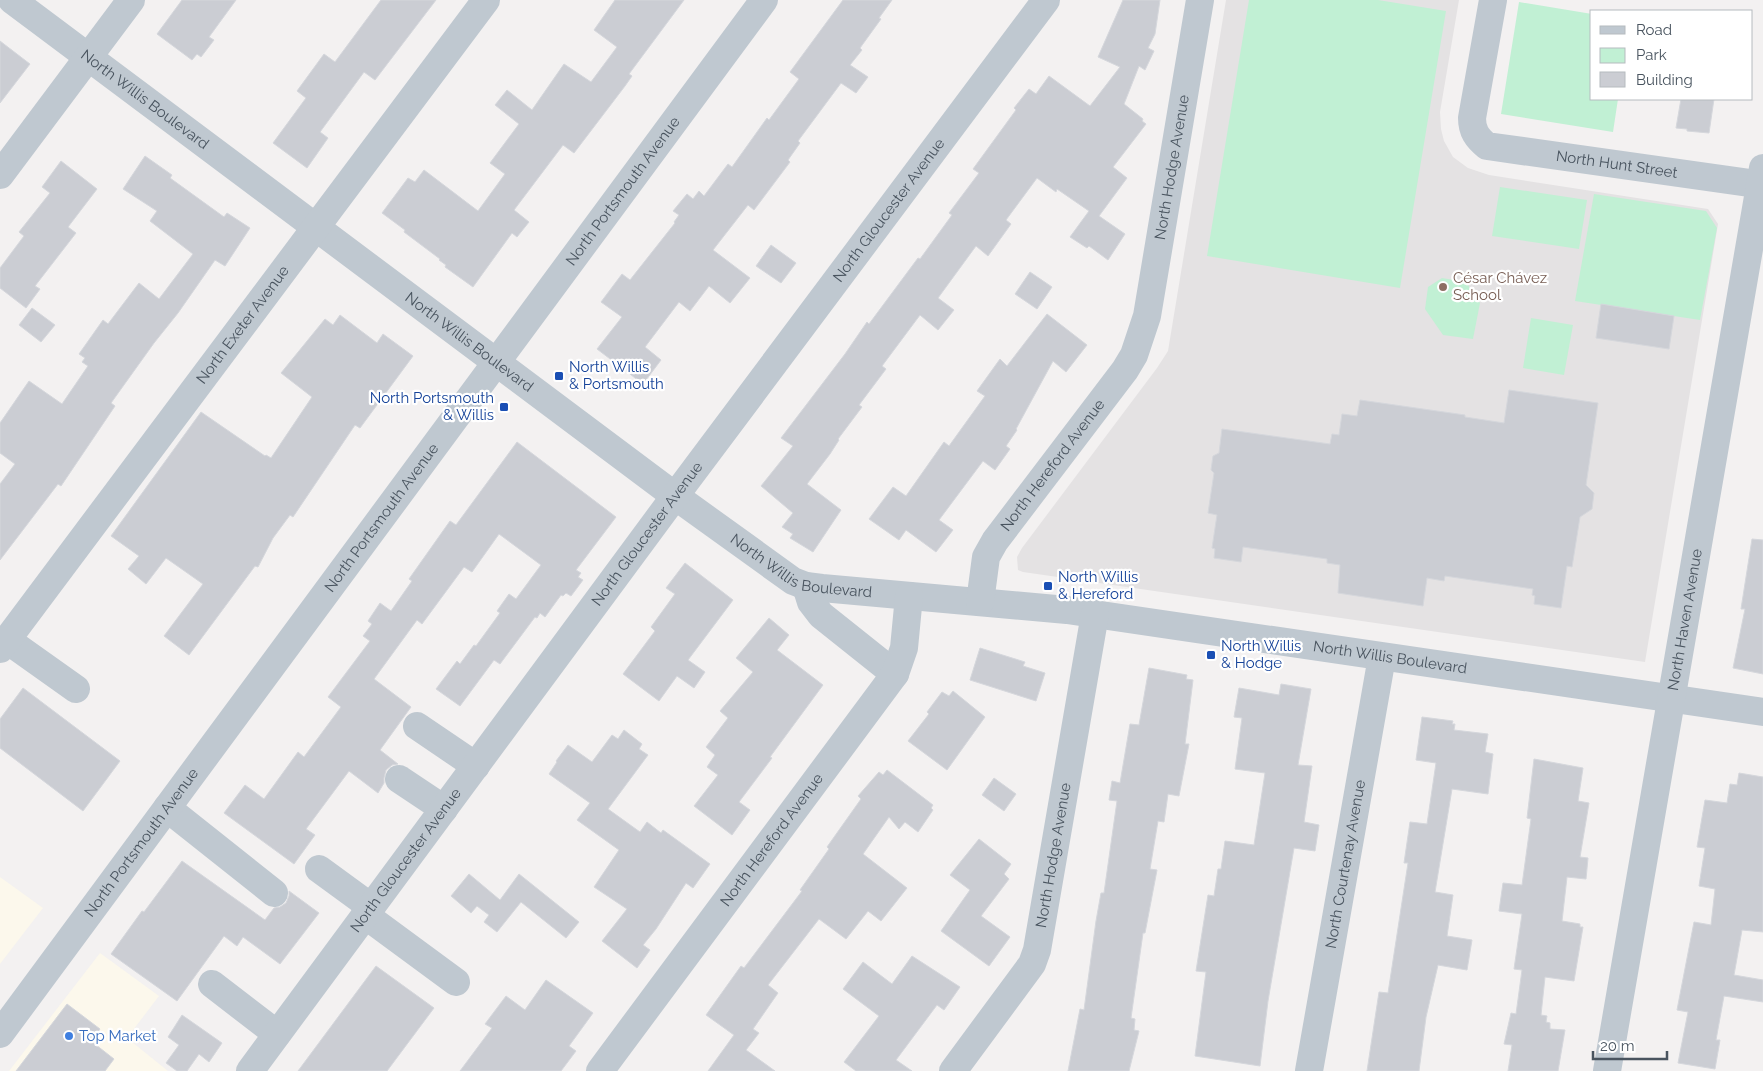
<svg xmlns="http://www.w3.org/2000/svg" width="1763" height="1071" font-family="Raleway,sans-serif">
  <style>
    .commercial { fill: #fcf8ec }
    .education { fill: #e4e2e3 }
    .green { fill: #c1f0d4 }
    .building { fill: #cbcdd3; stroke: #d5d7dc }
    .lines { fill: none; stroke-linecap: round; stroke-linejoin: round }
    .minor { stroke: #bfc8d0; stroke-width: 28 }
    .education-dot { fill: #8d6e63; stroke: #fff; stroke-width: 2 }
    .transit-dot { fill: #1a4fb4; stroke: #fff; stroke-width: 2 }
    .shop-dot { fill: #3f7fe0; stroke: #fff; stroke-width: 2 }
    .labels { text-anchor: middle; stroke-width: 4.5; stroke-linejoin: round; paint-order: stroke }
    .street-label { font-size: 15px; fill: #49545f; stroke: #fff }
    .education-label { font-size: 15px; fill: #785e54; stroke: #fff; text-anchor: start }
    .transit-label { font-size: 15px; fill: #164399; stroke: #fff; text-anchor: start }
    .shop-label { font-size: 15px; fill: #366cbe; stroke: #fff; text-anchor: start }
  </style>
  <rect width="100%" height="100%" fill="#f3f1f1"/>
  <g class="commercial">
    <polygon points="0,877 43,908 0,964"/>
    <polygon points="100,953 159,996 127,1038 168,1071 9,1071"/>
  </g>
  <polygon class="education" points="1226,0 1459,0 1440,112 1441,129 1444,141 1453,157 1468,168 1489,175 1708,209 1718,224 1645,662 1023,572 1018,570 1017,557 1022,548 1157,368 1168,351"/>
  <g class="green">
    <polygon points="1249,0 1378,0 1446,11 1400,288 1207,256"/>
    <polygon points="1519,2 1592,14 1592,99 1618,99 1613,132 1501,114"/>
    <polygon points="1500,187 1587,200 1579,249 1492,236"/>
    <polygon points="1594,194 1706,211 1717,228 1700,320 1575,301"/>
    <polygon points="1442,278 1466,282 1480,303 1473,339 1443,335 1425,309 1428,287"/>
    <polygon points="1531,318 1573,325 1564,375 1523,368"/>
  </g>
  <g class="building">
    <polygon points="182,0 236,0 209,37 214,40 201,57 197,54 192,60 157,34"/>
    <polygon points="381,0 436,0 375,80 364,72 320,132 328,138 307,168 273,143 306,98 297,91 324,54 335,62"/>
    <polygon points="615,0 684,0 629,74 632,76 625,86 574,153 563,145 514,210 529,222 517,237 512,233 473,287 445,267 446,265 439,260 440,259 404,232 405,230 382,213 408,178 415,182 424,170 478,211 505,174 490,163 519,124 495,105 507,90 532,110 564,64 591,82 617,47 594,30"/>
    <polygon points="843,0 892,0 879,18 881,19 860,48 862,50 850,65 868,77 856,93 841,83 798,141 800,143 788,160 790,162 754,210 748,205 713,250 750,278 730,303 709,286 690,311 679,302 645,347 661,360 643,384 597,349 622,317 601,302 622,274 630,280 675,223 674,222 679,215 673,211 687,194 693,199 699,191 704,196 728,164 732,167 767,118 769,120 799,79 790,72"/>
    <polygon points="1123,0 1160,0 1155,34 1148,48 1154,51 1145,70 1139,66 1124,104 1143,119 1142,121 1146,124 1113,167 1127,178 1099,216 1125,234 1108,260 1089,246 1087,248 1070,237 1089,211 1057,189 1056,192 1037,178 1006,220 1011,224 988,256 976,246 938,298 954,310 938,330 920,315 882,366 886,369 859,405 862,407 838,439 839,440 830,454 807,484 841,510 813,552 790,538 793,534 782,527 793,513 761,486 793,446 781,438 845,354 867,322 869,324 918,258 920,259 952,215 949,213 979,173 973,169 1016,110 1014,108 1029,89 1036,94 1049,76 1090,106 1120,67 1098,57"/>
    <polygon points="0,41 30,64 0,103"/>
    <polygon points="1681,99 1714,99 1709,133 1687,131 1687,129 1676,128"/>
    <polygon points="145,156 172,175 170,178 224,217 227,213 250,228 225,266 215,260 178,313 154,343 111,403 115,406 61,486 58,484 0,560 0,484 15,464 0,453 0,423 29,381 62,404 88,366 82,362 85,358 79,354 103,320 108,324 139,283 159,299 193,254 150,221 157,211 123,189"/>
    <polygon points="61,161 97,189 68,227 76,233 35,286 40,289 26,308 0,288 0,268 24,236 19,232 50,193 42,187"/>
    <polygon points="771,245 796,263 781,283 756,266"/>
    <polygon points="1030,272 1052,287 1037,309 1015,294"/>
    <polygon points="1601,304 1674,316 1669,349 1596,338"/>
    <polygon points="32,308 55,325 41,342 19,325"/>
    <polygon points="1047,314 1087,345 1066,372 1053,361 1016,429 1017,430 1006,446 1010,449 995,470 983,461 939,520 953,530 936,552 906,530 899,540 869,519 893,487 906,496 944,442 949,446 985,396 977,391 1000,359 1007,366"/>
    <polygon points="340,315 377,343 383,334 413,356 360,428 355,425 293,517 290,515 273,538 258,567 255,566 189,655 164,636 203,584 166,558 146,584 128,569 139,556 111,536 201,412 265,456 266,455 271,458 312,397 281,373 325,319 333,325"/>
    <polygon points="1509,390 1598,403 1586,485 1594,493 1592,509 1580,517 1572,567 1567,566 1561,608 1534,604 1535,596 1532,595 1533,589 1445,576 1444,581 1427,578 1423,606 1338,593 1340,565 1327,563 1327,559 1243,547 1241,562 1214,558 1215,549 1212,548 1217,515 1208,513 1214,473 1211,470 1213,456 1219,453 1222,429 1330,444 1332,434 1339,435 1342,414 1357,416 1360,400 1465,415 1465,417 1504,423"/>
    <polygon points="517,442 616,517 576,570 581,573 578,577 583,580 571,596 566,593 563,596 561,595 545,617 540,613 537,618 535,617 500,664 494,660 460,706 436,689 457,661 460,664 474,645 476,646 500,613 497,611 509,594 516,599 541,565 499,534 472,572 464,567 422,624 417,620 374,679 411,707 380,750 398,764 392,765 386,770 384,778 384,783 378,793 349,771 306,829 315,835 294,864 224,813 245,785 264,799 298,752 304,757 341,707 328,697 370,641 363,636 372,624 368,621 380,603 391,611 412,581 409,579 450,521 456,525"/>
    <polygon points="1752,539 1763,540 1763,674 1733,668 1745,609 1741,609"/>
    <polygon points="685,563 733,600 688,660 705,672 694,688 677,676 659,701 623,674 655,631 651,627 675,594 666,588"/>
    <polygon points="769,618 789,635 777,650 823,685 770,757 772,758 739,802 750,810 732,835 694,806 718,775 707,767 715,755 706,747 728,718 720,711 753,672 736,658"/>
    <polygon points="980,648 1025,662 1023,666 1045,673 1036,701 970,680"/>
    <polygon points="1149,668 1187,675 1186,679 1193,680 1185,744 1189,744 1179,796 1168,794 1164,822 1158,821 1150,869 1157,870 1145,933 1143,933 1131,1018 1135,1019 1134,1030 1139,1031 1129,1071 1068,1071 1080,1009 1084,1010 1096,921 1101,893 1104,893 1117,801 1109,800 1112,781 1120,783 1130,724 1139,725"/>
    <polygon points="1281,684 1311,689 1298,765 1312,766 1304,822 1319,825 1315,851 1294,848 1268,1001 1260,1066 1195,1056 1206,972 1196,971 1208,895 1214,896 1218,869 1221,869 1225,841 1254,845 1265,773 1235,769 1242,718 1234,717 1239,688 1279,695"/>
    <polygon points="23,688 120,761 83,811 0,748 0,719"/>
    <polygon points="953,691 985,717 947,770 908,741 929,714 927,712 942,692 949,696"/>
    <polygon points="1422,717 1453,721 1452,724 1455,724 1454,730 1488,734 1485,752 1493,754 1488,794 1452,789 1435,892 1453,895 1447,936 1472,940 1467,970 1438,965 1426,1017 1419,1071 1367,1071 1379,992 1388,993 1408,863 1404,863 1410,822 1427,824 1436,763 1416,760"/>
    <polygon points="624,730 642,744 639,749 648,755 608,809 640,832 647,822 661,833 663,830 710,864 693,888 686,883 656,929 643,945 650,950 637,968 602,941 627,909 594,887 619,850 577,820 590,803 549,774 557,762 556,761 568,745 592,762 612,735 618,739"/>
    <polygon points="1534,759 1583,768 1578,801 1589,803 1580,857 1588,858 1586,879 1567,877 1562,921 1580,924 1580,927 1583,927 1574,981 1545,977 1541,1015 1547,1016 1546,1022 1550,1023 1550,1029 1565,1030 1558,1071 1508,1071 1512,1045 1504,1044 1511,1013 1516,1014 1522,970 1514,969 1522,914 1499,911 1503,883 1522,885 1531,819 1527,818"/>
    <polygon points="887,770 933,805 931,808 933,810 918,832 905,822 899,829 889,817 863,854 907,888 881,921 868,911 846,939 819,919 768,985 778,993 753,1029 759,1033 746,1050 775,1071 708,1071 734,1035 706,1015 741,966 744,968 802,891 800,890 829,849 827,847 861,799 858,796 879,772 883,775"/>
    <polygon points="1739,773 1763,777 1763,932 1742,930 1734,975 1763,980 1763,1002 1724,996 1716,1040 1720,1040 1715,1069 1678,1063 1688,1012 1677,1010 1694,922 1711,925 1715,889 1699,886 1705,848 1697,847 1705,800 1727,803 1730,784 1737,785"/>
    <polygon points="994,778 1016,794 1004,811 982,795"/>
    <polygon points="979,839 1011,864 1004,874 1009,879 981,916 1010,937 989,966 941,931 970,890 950,875"/>
    <polygon points="182,861 265,920 274,908 280,907 286,903 289,896 289,891 319,913 280,964 243,937 237,946 224,936 177,1001 111,954 142,911 144,912"/>
    <polygon points="469,874 500,900 519,874 579,922 566,938 521,902 497,932 484,922 489,915 477,906 471,913 451,896"/>
    <polygon points="912,956 960,987 944,1010 937,1005 896,1060 912,1071 856,1071 844,1062 879,1016 843,989 863,962 892,984"/>
    <polygon points="376,966 434,1008 387,1071 298,1071"/>
    <polygon points="546,980 593,1013 569,1046 576,1051 561,1071 460,1071 492,1028 485,1024 506,996 525,1010"/>
    <polygon points="67,1004 100,1029 91,1041 114,1059 105,1071 16,1071"/>
    <polygon points="182,1015 222,1043 209,1062 199,1054 187,1071 177,1071 166,1063 179,1045 168,1037"/>
  </g>
  <g class="lines">
    <g class="minor">
      <path id="s1" d="M12 0 675 496 793 581 806 586 822 588 1067 610 1763 712"/>
      <path id="s2" d="M1493 0 1472 118C1472 131 1477 138 1487 146L1763 185"/>
      <polyline points="0,175 131,0"/>
      <polyline points="806,586 811,602 821,615 895,674"/>
      <path id="s3" d="M980 602 986 557 995 541 1125 370 1134 355 1147 316 1200 0"/>
      <polyline points="7,640 76,689"/>
      <path id="s4" d="M0 649 486 0"/>
      <polyline points="417,726 476,766"/>
      <polyline points="399,779 444,809"/>
      <polyline points="167,808 274,893"/>
      <polyline points="319,869 371,907"/>
      <polyline points="365,915 456,982"/>
      <polyline points="212,984 277,1034"/>
      <path id="s5" d="M0 1034 764 0"/>
      <path id="s6" d="M250 1071 675 496 1046 0"/>
      <path id="s7" d="M600 1071 895 674 904 648 909 596"/>
      <path id="s8" d="M953 1071 1032 964 1037 950 1095 614"/>
      <path id="s9" d="M1309 1071 1382 657"/>
      <path id="s10" d="M1607 1071 1763 168"/>
    </g>
  </g>
  <circle class="education-dot" cx="1443" cy="287" r="5"/>
  <g class="transit-dot">
    <rect x="554" y="371" width="10" height="10" rx="2.5"/>
    <rect x="499" y="402" width="10" height="10" rx="2.5"/>
    <rect x="1043" y="581" width="10" height="10" rx="2.5"/>
    <rect x="1206" y="650" width="10" height="10" rx="2.5"/>
  </g>
  <circle class="shop-dot" cx="69" cy="1036" r="5"/>
  <g class="labels">
    <g class="street-label">
      <text dy="5" stroke="none"><textPath href="#s1" startOffset="166">North Willis Boulevard</textPath></text>
      <text dy="5" stroke="none"><textPath href="#s2" startOffset="284">North Hunt Street</textPath></text>
      <text dy="5" stroke="none"><textPath href="#s3" startOffset="488">North Hodge Avenue</textPath></text>
      <text dy="5" stroke="none"><textPath href="#s5" startOffset="1048">North Portsmouth Avenue</textPath></text>
      <text dy="5" stroke="none"><textPath href="#s6" startOffset="1072">North Gloucester Avenue</textPath></text>
      <text dy="5" stroke="none"><textPath href="#s4" startOffset="405">North Exeter Avenue</textPath></text>
      <text dy="5" stroke="none"><textPath href="#s1" startOffset="571">North Willis Boulevard</textPath></text>
      <text dy="5" stroke="none"><textPath href="#s3" startOffset="159">North Hereford Avenue</textPath></text>
      <text dy="5" stroke="none"><textPath href="#s5" startOffset="642">North Portsmouth Avenue</textPath></text>
      <text dy="5" stroke="none"><textPath href="#s6" startOffset="668">North Gloucester Avenue</textPath></text>
      <text dy="5" stroke="none"><textPath href="#s1" startOffset="976">North Willis Boulevard</textPath></text>
      <text dy="5" stroke="none"><textPath href="#s10" startOffset="458">North Haven Avenue</textPath></text>
      <text dy="5" stroke="none"><textPath href="#s1" startOffset="1576">North Willis Boulevard</textPath></text>
      <text dy="5" stroke="none"><textPath href="#s7" startOffset="288">North Hereford Avenue</textPath></text>
      <text dy="5" stroke="none"><textPath href="#s5" startOffset="238">North Portsmouth Avenue</textPath></text>
      <text dy="5" stroke="none"><textPath href="#s8" startOffset="244">North Hodge Avenue</textPath></text>
      <text dy="5" stroke="none"><textPath href="#s6" startOffset="262">North Gloucester Avenue</textPath></text>
      <text dy="5" stroke="none"><textPath href="#s9" startOffset="210">North Courtenay Avenue</textPath></text>
    </g>
    <g class="education-label">
      <text x="1453" y="283">César Chávez<tspan x="1453" dy="17">School</tspan></text>
    </g>
    <g class="transit-label">
      <text x="569" y="372">North Willis<tspan x="569" dy="17">&amp; Portsmouth</tspan></text>
      <text x="494" y="403" text-anchor="end">North Portsmouth<tspan x="494" dy="17">&amp; Willis</tspan></text>
      <text x="1058" y="582">North Willis<tspan x="1058" dy="17">&amp; Hereford</tspan></text>
      <text x="1221" y="651">North Willis<tspan x="1221" dy="17">&amp; Hodge</tspan></text>
    </g>
    <g class="shop-label">
      <text x="79" y="1041">Top Market</text>
    </g>
  </g>
  <rect x="1590" y="10" width="162" height="90" fill="#ffffff" stroke="#b6bbbf"/>
  <rect x="1600" y="26" width="25" height="8" fill="#bfc8d0" stroke="#b6bbbf"/>
  <text x="1636" y="35" font-size="15" fill="#49545f">Road</text>
  <rect x="1600" y="48" width="25" height="15" fill="#c1f0d4" stroke="#b6bbbf"/>
  <text x="1636" y="60" font-size="15" fill="#49545f">Park</text>
  <rect x="1600" y="72" width="25" height="15" fill="#cbcdd3" stroke="#b6bbbf"/>
  <text x="1636" y="85" font-size="15" fill="#49545f">Building</text>
  <path d="M1593 1051v8h74v-8" fill="none" stroke="#49545f" stroke-width="2.5"/>
  <text x="1600" y="1051" font-size="15" fill="#49545f" stroke="#ffffff" stroke-width="4" paint-order="stroke">20 m</text>
</svg>
